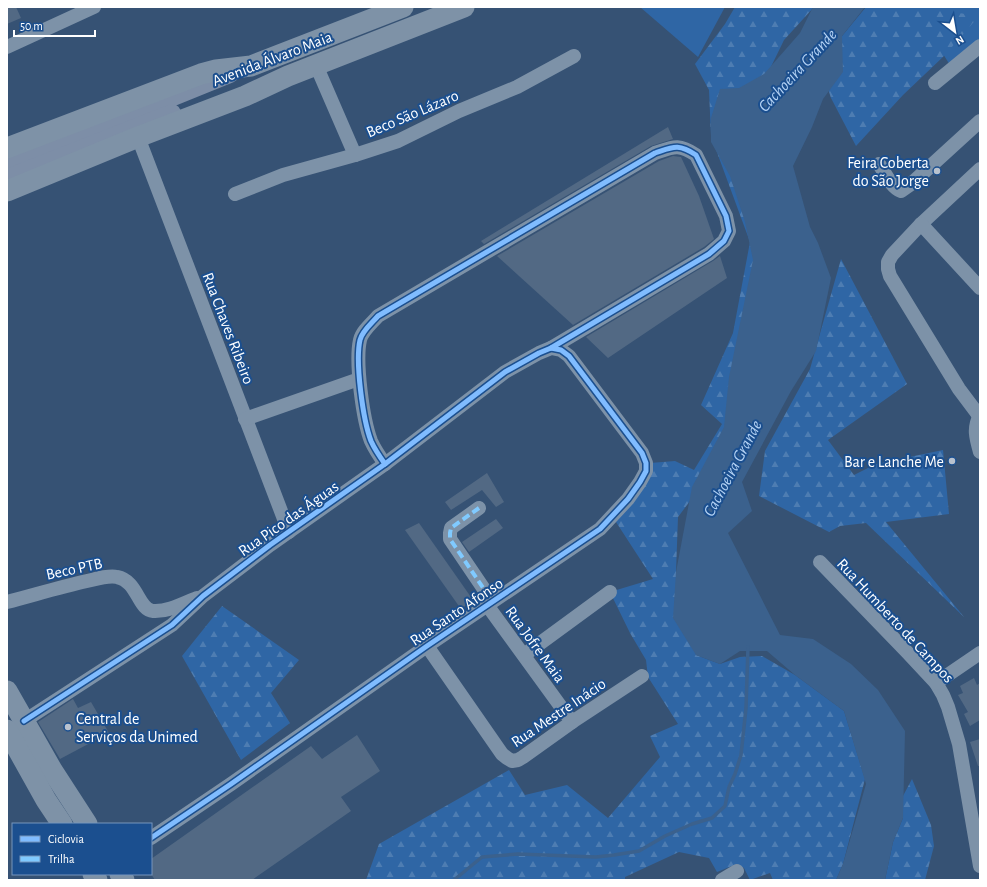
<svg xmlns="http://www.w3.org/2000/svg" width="987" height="887" font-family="'Alegreya Sans',sans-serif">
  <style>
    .green { fill: #2f66a5 }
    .forest { fill: url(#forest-firs) }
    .water { fill: #3b618d }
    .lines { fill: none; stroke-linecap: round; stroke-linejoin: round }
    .stream { stroke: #3b618d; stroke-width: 3.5 }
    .building { fill: #526984 }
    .minor { stroke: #7d92a8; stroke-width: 14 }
    .major { stroke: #7d8ea7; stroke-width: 18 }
    .highway { stroke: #7e92a7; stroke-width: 21 }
    .quiet { stroke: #80caff; stroke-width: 4; stroke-dasharray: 8 4; stroke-linecap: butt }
    .cycleway-casing { stroke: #1b4f8f; stroke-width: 8 }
    .cycleway { stroke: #80bcff; stroke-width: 5 }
    .poi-dot { fill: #b9c2ce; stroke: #1b4f8f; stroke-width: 1.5 }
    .labels { text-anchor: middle; stroke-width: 4; stroke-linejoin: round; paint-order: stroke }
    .street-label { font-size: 16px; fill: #fff; stroke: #1b4f8f }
    .poi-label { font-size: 16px; fill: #fff; stroke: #1b4f8f; text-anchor: end }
    .water-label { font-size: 17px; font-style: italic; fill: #b5d3f5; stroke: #1b4f8f }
  </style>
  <defs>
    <pattern id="forest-firs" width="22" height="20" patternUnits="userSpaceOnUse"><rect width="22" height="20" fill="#2f66a5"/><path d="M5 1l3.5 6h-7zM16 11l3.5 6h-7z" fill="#4e7db2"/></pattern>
  </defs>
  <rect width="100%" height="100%" fill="#365274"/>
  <g class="green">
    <polygon points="640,7 725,7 698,57"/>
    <polygon points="914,7 980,7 980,48 953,70"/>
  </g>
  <g class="forest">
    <polygon points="735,7 814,7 784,40 747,116 789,232 735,441 678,517 676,572 696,655 720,664 740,657 762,656 795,675 844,711 865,779 843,864 836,880 773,880 770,873 750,880 744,868 737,864 717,872 709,858 679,852 625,877 625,880 366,880 379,844 509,770 525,795 567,785 608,818 660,757 650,736 678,724 648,677 646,660 630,633 610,592 653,579 616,522 650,463 675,461 694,470 722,424 701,405 733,333 750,242 711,136 709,90 695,64 725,24"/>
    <polygon points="866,7 919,7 979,16 944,56 903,95 856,146 831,98 821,67 833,47"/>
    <polygon points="841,259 907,384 828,440 854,475 876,464 943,450 949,514 886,522 964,617 866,523 840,526 829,532 759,496 765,451 810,369"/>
    <polygon points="222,606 299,660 271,693 290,723 241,760 182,656"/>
    <polygon points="912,779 931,825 934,846 925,880 885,880 893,842 903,818 903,796"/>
  </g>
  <polygon class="water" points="813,7 865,7 842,36 843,72 823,99 812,127 793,166 810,227 818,243 831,278 816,351 791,391 742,482 752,511 728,533 780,635 813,639 851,664 878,690 905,731 903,818 893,842 885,880 836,880 843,864 866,784 844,711 795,675 767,651 740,651 720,664 696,655 673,618 676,572 692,487 724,427 729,377 753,260 745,222 730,176 711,142 711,118 720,89 739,88 764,74 800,33"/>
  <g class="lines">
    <polyline class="stream" points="454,880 482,857 518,854 596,857 614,855 639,851 665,836 692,824 712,818 725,806 729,787 735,774 741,755 746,708 748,647"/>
  </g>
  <g class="building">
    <polygon points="7,7 16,7 21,18 7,24"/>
    <polygon points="668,127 673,139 651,146 484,244 481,241"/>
    <polygon points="673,156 681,157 699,196 714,239 704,247 573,325 497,256 659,161"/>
    <polygon points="720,256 727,278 608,358 586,337 713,261"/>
    <polygon points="487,473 504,502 496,507 482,490 451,510 445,502"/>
    <polygon points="496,519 503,528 469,552 462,542"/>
    <polygon points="419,523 473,600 461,609 405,530"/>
    <polygon points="974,678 977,685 980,683 980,720 970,726 964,714 968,712 958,695 963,693 960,686"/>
    <polygon points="73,699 78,708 91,702 109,733 60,759 38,722"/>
    <polygon points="357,735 380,771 341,797 351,811 252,880 155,880 151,874 151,859 311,746 322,759"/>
    <polygon points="980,739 980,766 978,766 970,742"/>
  </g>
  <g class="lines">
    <g class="minor">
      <polyline points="7,47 94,7"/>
      <polyline points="316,65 355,155"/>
      <polyline points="935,83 980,46"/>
      <polyline points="138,137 289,532"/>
      <path d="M879 164C885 173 891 187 901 191L911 184 980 121"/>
      <polyline points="980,169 921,224 892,255 888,262 888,269 890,276 959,389 980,417"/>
      <polyline points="235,194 283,175 355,155 398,141 459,111 517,87 574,56"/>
      <polyline points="921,224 980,288"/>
      <path d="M980 415C973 428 976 438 980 452"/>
      <polyline points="245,419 359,379"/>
      <path d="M385 464C380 457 375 450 371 441 363 420 355 362 360 340 362 331 372 323 378 316L655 153C673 147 678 143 696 155L726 216 729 231 724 241 709 254 551 348"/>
      <polyline points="479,508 451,528 450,533 450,539 492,601"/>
      <polyline points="820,562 907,652 936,683 943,695 948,707 959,744 980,866"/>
      <path d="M7 602C34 595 60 587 87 581 96 579 108 575 117 577 138 581 138 610 153 611 168 612 184 603 197 598"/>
      <polyline points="487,605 572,722"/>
      <polyline points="427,646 502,754 507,758 512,761 518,760 523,757 572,722 642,676"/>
      <polyline points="524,655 610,592"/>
      <polyline points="936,683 980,653"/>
      <polyline points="24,721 172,625 203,596 270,545 385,464 505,372 539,353 551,348 561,350 569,356 642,453 646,463 646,471 640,482 628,499 600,529 427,646 231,784 151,838"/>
      <polyline points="722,880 737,871"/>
    </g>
    <g class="major">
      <polyline points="13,162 230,74"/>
      <polyline points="7,178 172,113"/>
    </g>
    <g class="highway">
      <polyline points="7,148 201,74 216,70 251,66 403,7"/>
      <polyline points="7,191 138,137 245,96 288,76 464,7"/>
      <polyline points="7,691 52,770 87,824"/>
      <polyline points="7,730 46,800 62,824"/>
      <polyline points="93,874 97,880"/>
      <polyline points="120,874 124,880"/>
    </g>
    <polyline class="quiet" points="479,508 451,528 450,533 450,539 492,601"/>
    <g class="cycleway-casing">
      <g id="cycleway">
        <path d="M385 464C380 457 375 450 371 441 363 420 355 362 360 340 362 331 372 323 378 316L655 153C673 147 678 143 696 155L726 216 729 231 724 241 709 254 551 348"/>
        <polyline points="24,721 172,625 203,596 270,545 385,464 505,372 539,353 551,348 561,350 569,356 642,453 646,463 646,471 640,482 628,499 600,529 427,646 231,784 151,838"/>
      </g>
    </g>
    <use href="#cycleway" class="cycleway"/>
  </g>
  <g class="poi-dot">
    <circle cx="937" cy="171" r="4"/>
    <circle cx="952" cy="461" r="4"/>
    <circle cx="68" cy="727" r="4"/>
  </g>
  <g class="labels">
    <g class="street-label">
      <text transform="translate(272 58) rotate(-21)" y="6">Avenida Álvaro Maia</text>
      <text transform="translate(412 113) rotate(-23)" y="6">Beco São Lázaro</text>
      <text transform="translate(229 328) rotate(69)" y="6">Rua Chaves Ribeiro</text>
      <text transform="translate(288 518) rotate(-35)" y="6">Rua Pico das Águas</text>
      <text transform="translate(74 568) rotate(-12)" y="6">Beco PTB</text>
      <text transform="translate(456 611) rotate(-34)" y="6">Rua Santo Afonso</text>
      <text transform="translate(896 620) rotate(47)" y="6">Rua Humberto de Campos</text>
      <text transform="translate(536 644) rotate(54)" y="6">Rua Jofre Maia</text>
      <text transform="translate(558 712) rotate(-34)" y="6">Rua Mestre Inácio</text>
    </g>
    <g class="poi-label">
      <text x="929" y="168">Feira Coberta<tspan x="929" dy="18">do São Jorge</tspan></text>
      <text x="944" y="467">Bar e Lanche Me</text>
      <text x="76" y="724" text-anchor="start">Central de<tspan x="76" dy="18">Serviços da Unimed</tspan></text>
    </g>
    <g class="water-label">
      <text transform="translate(797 70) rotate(-47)" y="6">Cachoeira Grande</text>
      <text transform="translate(732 468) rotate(-62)" y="6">Cachoeira Grande</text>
    </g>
  </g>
  <rect width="987" height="887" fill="none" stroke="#ffffff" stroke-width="16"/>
  <rect x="12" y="823" width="140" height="52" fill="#1b4f8f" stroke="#7695bc"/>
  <rect x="20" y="836" width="20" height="6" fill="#80bcff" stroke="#7695bc"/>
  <text x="48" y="843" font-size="12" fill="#ffffff">Ciclovia</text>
  <rect x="20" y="856" width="20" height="6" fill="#80caff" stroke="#7695bc"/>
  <text x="48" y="863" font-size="12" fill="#ffffff">Trilha</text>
  <g transform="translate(955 32) rotate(149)" stroke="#1b4f8f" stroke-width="3" paint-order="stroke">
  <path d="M0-3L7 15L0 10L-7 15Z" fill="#ffffff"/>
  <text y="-6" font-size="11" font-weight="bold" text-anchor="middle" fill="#ffffff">N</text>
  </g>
  <path d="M14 30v6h81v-6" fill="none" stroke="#ffffff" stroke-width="2"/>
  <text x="20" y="30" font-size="12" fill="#ffffff" stroke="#1b4f8f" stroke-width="3" paint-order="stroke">50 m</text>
</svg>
